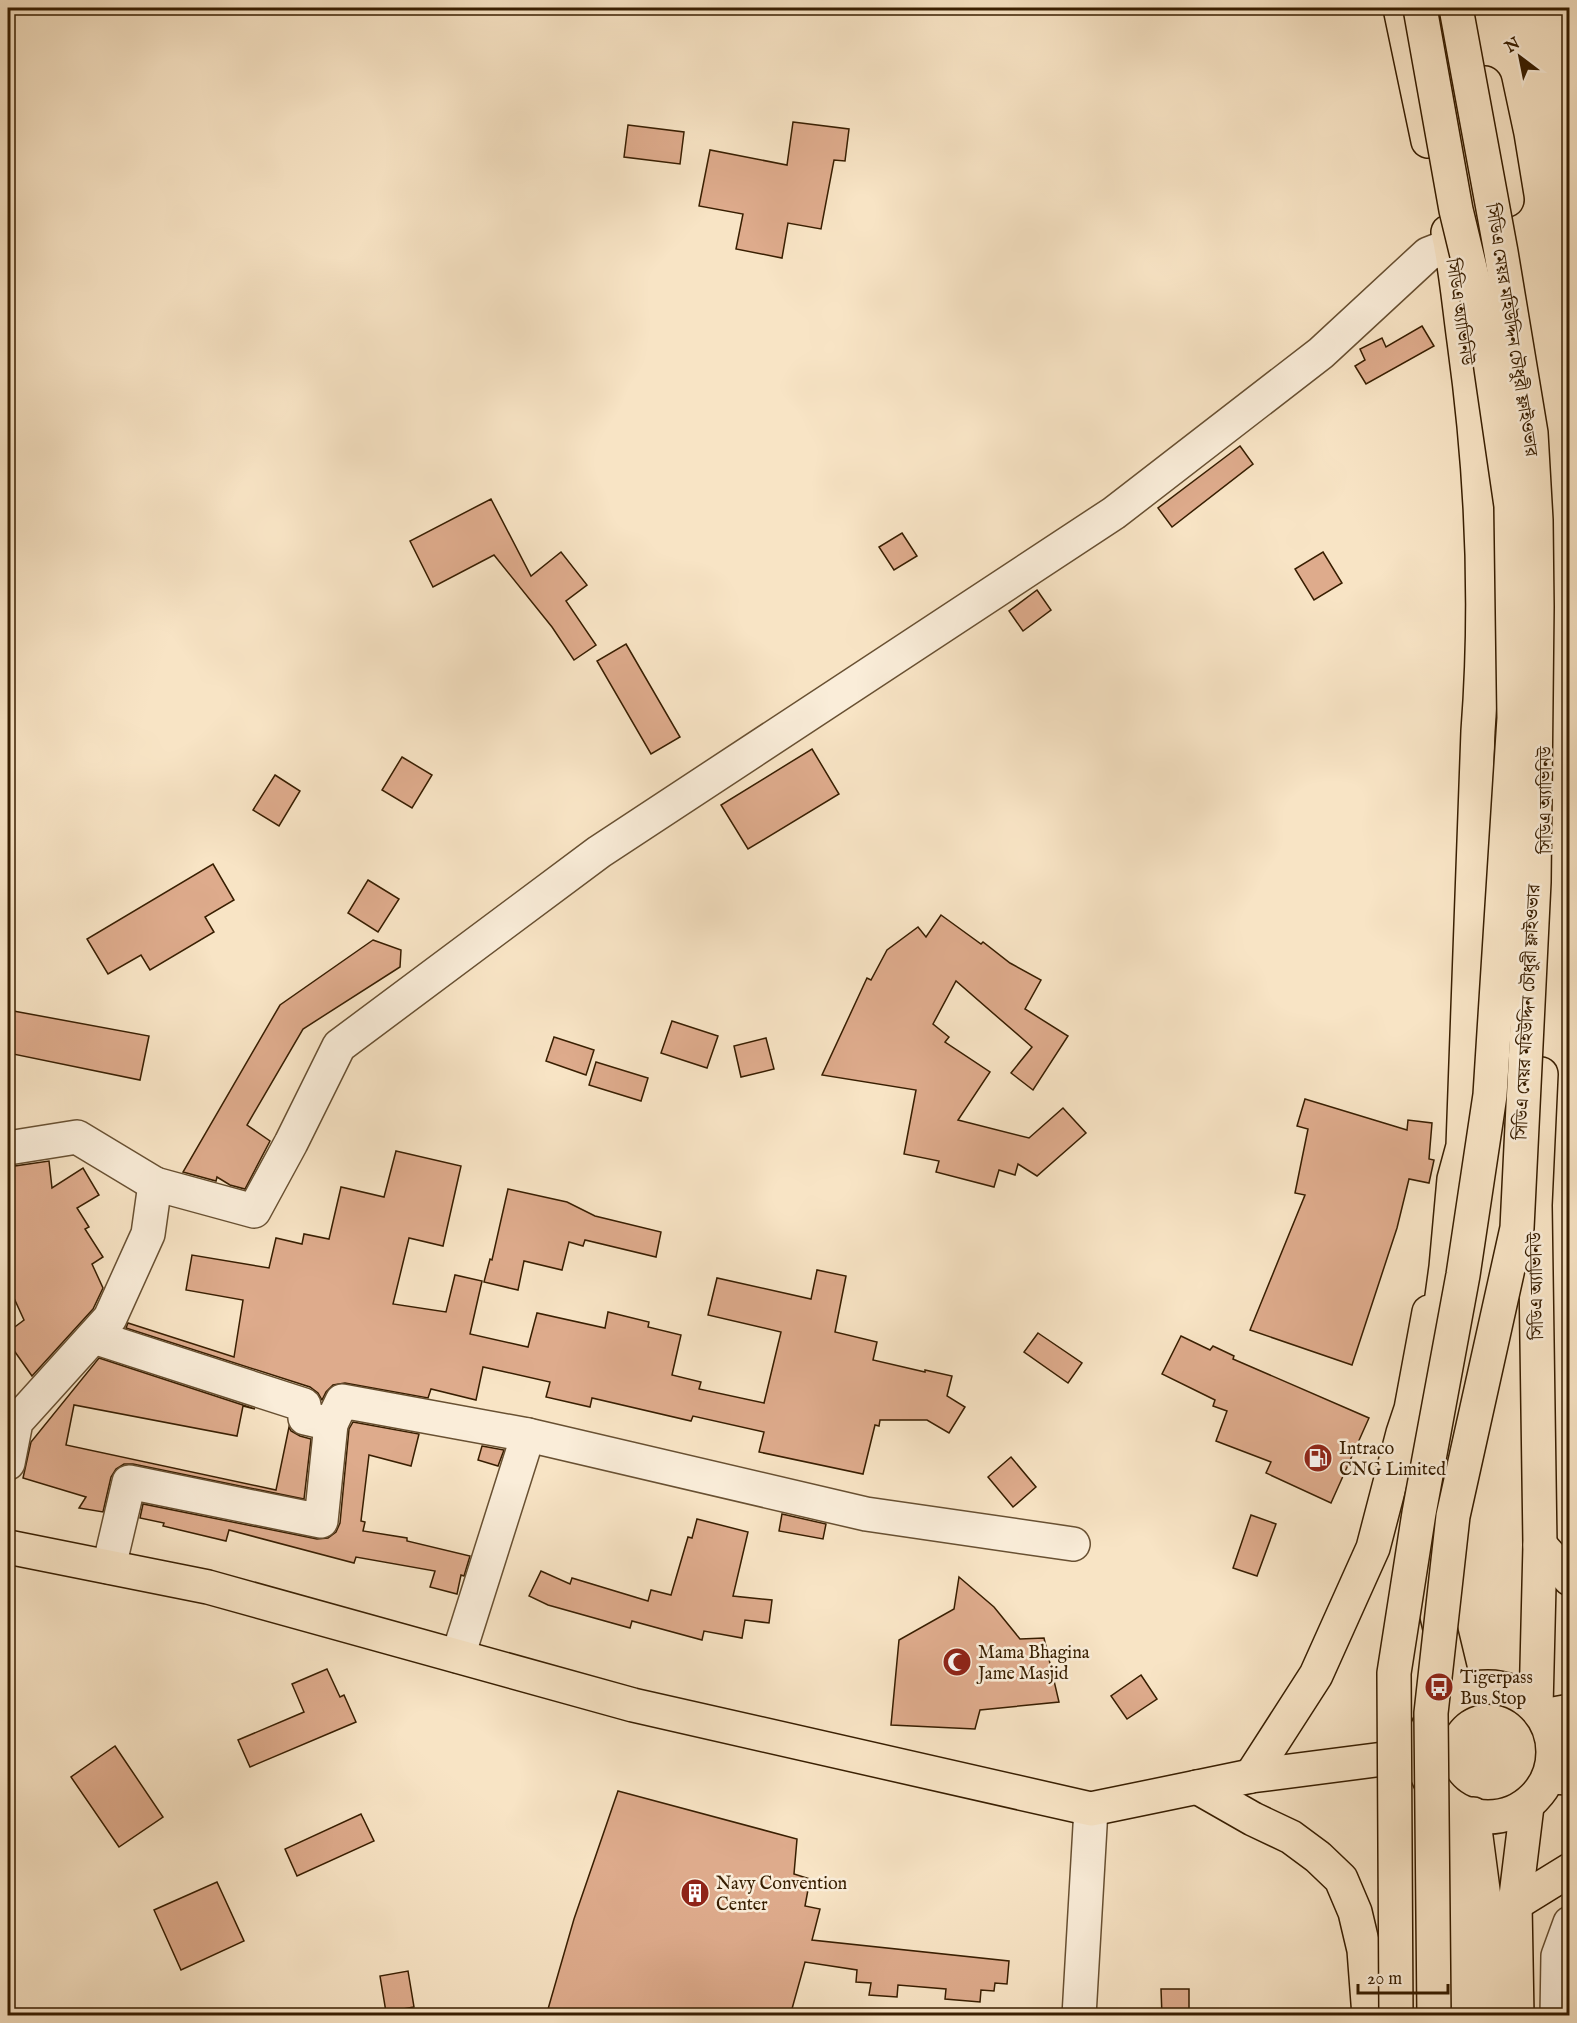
<svg xmlns="http://www.w3.org/2000/svg" width="1577" height="2023" font-family="'IM FELL English','Noto Serif Bengali',serif">
  <style>
    .building { fill: #deab8c; stroke: #381e01; stroke-width: 1.5 }
    .lines { fill: none; stroke-linecap: round; stroke-linejoin: round }
    .minor-casing { stroke: #685032; stroke-width: 36 }
    .major-casing { stroke: #381e01; stroke-width: 36 }
    .highway-casing { stroke: #381e01; stroke-width: 36 }
    .minor { stroke: #faedd9; stroke-width: 33 }
    .major { stroke: #f8e4c5; stroke-width: 33 }
    .highway { stroke: #f8e4c5; stroke-width: 33 }
    .highway-bridge-casing { stroke: #381e01; stroke-width: 36; stroke-linecap: butt }
    .highway-bridge { stroke: #f8e4c5; stroke-width: 33 }
    .labels { text-anchor: middle; stroke-width: 5; stroke-linejoin: round; paint-order: stroke }
    .street-label { font-size: 18px; fill: #381e01; stroke: #faedd9 }
    .poi-label { font-size: 18px; fill: #381e01; stroke: #faedd9; text-anchor: start }
  </style>
  <rect width="100%" height="100%" fill="#f8e4c5"/>
  <filter id="stains"><feTurbulence type="fractalNoise" baseFrequency=".00333" numOctaves="4"/><feColorMatrix values="0 0 0 0 .2 0 0 0 0 .09 0 0 0 0 .02 0 0 0 .5 -.17"/></filter>
  <radialGradient id="worn" r=".72"><stop offset=".6" stop-color="#630" stop-opacity="0"/><stop offset="1" stop-color="#630" stop-opacity=".3"/></radialGradient>
  <g class="building">
    <polygon points="793,122 849,129 845,161 834,160 821,229 788,223 782,258 736,249 743,214 699,206 710,150 787,165"/>
    <polygon points="628,125 684,132 680,164 624,157"/>
    <polygon points="1422,326 1434,346 1366,384 1355,366 1365,360 1360,349 1382,338 1386,347"/>
    <polygon points="1240,446 1253,464 1172,527 1158,508"/>
    <polygon points="491,499 531,576 561,552 587,585 566,601 596,645 574,660 552,627 494,555 433,587 410,541"/>
    <polygon points="902,533 917,556 894,570 879,547"/>
    <polygon points="1323,552 1342,583 1314,600 1295,569"/>
    <polygon points="1037,590 1051,610 1023,631 1009,611"/>
    <polygon points="626,644 680,737 651,754 597,661"/>
    <polygon points="812,749 839,794 748,849 721,805"/>
    <polygon points="402,757 432,775 412,808 382,790"/>
    <polygon points="275,775 300,791 279,826 253,810"/>
    <polygon points="213,864 234,900 205,917 214,932 150,970 141,955 108,974 87,939"/>
    <polygon points="368,880 399,899 378,932 348,913"/>
    <polygon points="941,915 981,944 983,942 1010,963 1041,980 1025,1009 1068,1036 1033,1090 1011,1073 1032,1047 956,981 933,1024 949,1037 945,1042 990,1072 958,1120 1029,1138 1063,1108 1086,1133 1037,1176 1018,1164 1015,1175 999,1170 994,1187 936,1172 939,1161 904,1154 916,1090 822,1075 867,978 871,980 887,950 918,927 926,937"/>
    <polygon points="373,940 401,950 400,967 303,1029 247,1125 270,1141 245,1189 230,1185 217,1177 216,1181 183,1172 280,1005"/>
    <polygon points="8,1010 149,1036 140,1080 8,1053"/>
    <polygon points="672,1021 718,1036 707,1068 661,1053"/>
    <polygon points="554,1037 594,1050 586,1075 546,1061"/>
    <polygon points="766,1038 774,1069 741,1077 734,1046"/>
    <polygon points="596,1062 648,1078 641,1101 589,1085"/>
    <polygon points="1305,1099 1407,1130 1408,1120 1432,1123 1429,1159 1434,1160 1429,1183 1409,1179 1397,1228 1352,1365 1250,1330 1305,1195 1295,1193 1308,1129 1297,1126"/>
    <polygon points="396,1151 461,1166 443,1246 409,1238 393,1304 446,1312 455,1275 482,1281 470,1334 528,1347 537,1313 605,1328 608,1312 649,1322 648,1327 681,1335 672,1375 701,1382 699,1389 764,1403 781,1332 708,1315 717,1278 811,1299 817,1270 846,1276 835,1332 877,1342 873,1360 925,1372 925,1370 952,1376 947,1396 965,1407 949,1433 927,1420 880,1420 879,1426 875,1425 863,1474 759,1452 764,1432 693,1416 691,1421 592,1398 590,1407 546,1397 550,1382 483,1367 476,1400 431,1389 428,1398 345,1383 333,1385 326,1392 322,1400 318,1393 310,1387 126,1328 128,1323 234,1357 243,1300 186,1290 192,1255 269,1268 276,1238 302,1244 304,1234 329,1239 341,1187 384,1197"/>
    <polygon points="49,1161 52,1188 83,1168 99,1195 77,1208 89,1227 85,1229 103,1257 92,1264 103,1288 93,1309 32,1376 8,1342 8,1332 24,1320 8,1285 8,1167"/>
    <polygon points="508,1189 567,1202 595,1216 661,1232 656,1257 585,1240 583,1246 569,1242 562,1270 524,1261 518,1290 484,1282 490,1259 492,1260"/>
    <polygon points="1038,1333 1082,1363 1068,1383 1024,1352"/>
    <polygon points="1181,1336 1210,1350 1213,1346 1234,1356 1233,1359 1369,1418 1331,1503 1266,1473 1271,1462 1216,1441 1227,1411 1213,1406 1215,1400 1162,1374"/>
    <polygon points="99,1358 255,1409 243,1406 237,1436 74,1405 66,1445 276,1490 289,1427 291,1431 300,1436 311,1439 304,1499 133,1464 124,1464 116,1469 111,1477 103,1512 79,1508 86,1497 23,1478 31,1442"/>
    <polygon points="353,1422 419,1434 411,1466 369,1455 361,1521 365,1522 363,1531 407,1538 407,1541 470,1556 464,1576 461,1575 457,1594 430,1587 435,1571 356,1557 354,1563 229,1530 226,1541 163,1526 164,1523 140,1518 143,1504 317,1539 328,1538 336,1532 340,1523 349,1429"/>
    <polygon points="482,1446 504,1450 498,1466 478,1460"/>
    <polygon points="1011,1457 1036,1487 1013,1507 988,1477"/>
    <polygon points="782,1514 826,1524 823,1539 779,1531"/>
    <polygon points="1251,1515 1276,1524 1257,1576 1233,1568"/>
    <polygon points="697,1519 748,1532 733,1596 772,1600 769,1623 745,1620 742,1638 704,1631 702,1640 632,1621 630,1628 548,1605 529,1596 541,1571 570,1584 572,1578 648,1601 651,1590 671,1595 688,1537 692,1538"/>
    <polygon points="959,1577 994,1607 1020,1639 1044,1638 1059,1702 980,1710 975,1729 891,1725 899,1640 954,1609"/>
    <polygon points="327,1669 340,1697 344,1695 356,1722 250,1767 238,1740 304,1712 292,1684"/>
    <polygon points="1141,1675 1157,1699 1127,1719 1111,1696"/>
    <polygon points="115,1746 163,1817 119,1847 71,1777"/>
    <polygon points="618,1791 797,1839 794,1874 810,1879 805,1906 820,1909 812,1940 1009,1961 1007,1984 995,1983 994,1991 981,1990 980,2002 945,1999 946,1989 898,1985 897,1997 869,1995 871,1983 856,1982 857,1970 805,1962 790,2016 546,2016 574,1919"/>
    <polygon points="361,1814 374,1841 297,1876 285,1849"/>
    <polygon points="217,1882 244,1941 181,1970 154,1910"/>
    <polygon points="408,1971 414,2007 386,2012 380,1976"/>
    <polygon points="1161,1989 1189,1989 1189,2016 1162,2016"/>
  </g>
  <g class="lines">
    <g class="minor-casing">
      <g id="minor">
        <polyline points="8,1148 77,1137 155,1184"/>
        <polyline points="94,1337 304,1405 305,1418 331,1424 342,1401 528,1435"/>
        <polyline points="8,1463 16,1422 110,1318 148,1234 155,1184 254,1211 291,1143 339,1046 599,852 1114,513 1321,353 1428,254 1451,245"/>
        <polyline points="109,1567 129,1482 321,1521 331,1424"/>
        <polyline points="458,1656 528,1435 866,1514 1073,1544"/>
        <polyline points="1079,2016 1091,1809"/>
        <polyline points="1557,2016 1558,1956 1570,1923"/>
      </g>
    </g>
    <g class="major-casing">
      <g id="major">
        <polyline points="8,1547 208,1587 633,1705 1091,1809 1251,1776 1422,1754"/>
        <polyline points="1543,1716 1570,1711"/>
        <polyline points="1549,1777 1570,1778"/>
      </g>
    </g>
    <g class="highway-casing">
      <g id="highway">
        <polyline points="1400,8 1428,141"/>
        <polyline points="1485,83 1497,139 1507,200"/>
        <path d="M1436 1340 1446 1267 1454 1179 1463 1146 1478 731C1488 600 1482 471 1464 341 1459 305 1456 268 1448 232"/>
        <polyline points="1432,1496 1431,1591 1456,1695"/>
        <polyline points="1540,1545 1570,1579"/>
        <circle cx="1488" cy="1752" r="65"/>
        <polyline points="1536,1707 1540,1545 1535,1205 1541,1074"/>
        <polyline points="1251,1776 1316,1675 1373,1548 1403,1433 1411,1409 1429,1312"/>
        <polyline points="1197,1787 1253,1819 1291,1837 1318,1857 1341,1879 1355,1912 1364,1950 1369,2016"/>
        <polyline points="1473,1814 1485,1905 1486,2016"/>
        <polyline points="1515,1904 1570,1870"/>
        <polyline points="1455,2016 1456,1810"/>
        <polyline points="1517,2016 1515,1904 1527,1806"/>
      </g>
    </g>
    <use href="#minor" class="minor"/>
    <use href="#major" class="major"/>
    <use href="#highway" class="highway"/>
    <g class="highway-bridge-casing">
      <g id="highway-bridge">
        <polyline points="1396,2016 1394,1673 1419,1513 1463,1275 1490,1095 1514,718 1511,506 1486,334 1456,210 1420,8"/>
        <polyline points="1434,2016 1431,1713 1453,1516 1517,1228 1534,882 1537,607 1536,520 1531,433 1501,252 1456,8"/>
      </g>
    </g>
    <use href="#highway-bridge" class="highway-bridge"/>
  </g>
  <defs>
    <g id="fuel-disc" transform="scale(1.5)"><circle r="9.5" fill="#8f2418" stroke="#faedd9"/><path d="M-5.5-6h7V0h2V4h1.3V-2.5L3-4.5l.8-.8L6-3V5H2.5V1h-1V6h-7ZM-4.2-4.7v3.2H.2V-4.7Z" fill="#fff"/></g>
    <g id="mosque-disc" transform="scale(1.5)"><circle r="9.5" fill="#8f2418" stroke="#faedd9"/><path d="M3.5-4.9A6 6 0 1 0 3.5 4.9A5 5 0 1 1 3.5-4.9Z" fill="#fff"/></g>
    <g id="bus-disc" transform="scale(1.5)"><circle r="9.5" fill="#8f2418" stroke="#faedd9"/><path d="M-5-6H5V4H4V6H2V4H-2V6H-4V4H-5ZM-3.5-4V0h7V-4ZM-3.5 1.2v1.5H-2V1.2ZM2 1.2v1.5H3.5V1.2Z" fill="#fff"/></g>
    <g id="building-disc" transform="scale(1.5)"><circle r="9.5" fill="#8f2418" stroke="#faedd9"/><path d="M-4-6H4V6H1V3H-1V6H-4ZM-2.5-4.3h1.7v1.8h-1.7ZM.8-4.3h1.7v1.8H.8ZM-2.5-1h1.7V.8h-1.7ZM.8-1h1.7V.8H.8Z" fill="#fff"/></g>
  </defs>
  <g fill-rule="evenodd">
    <use href="#fuel-disc" x="1318" y="1458"/>
    <use href="#mosque-disc" x="957" y="1662"/>
    <use href="#bus-disc" x="1439" y="1687"/>
    <use href="#building-disc" x="695" y="1893"/>
  </g>
  <g class="labels">
    <g class="street-label">
      <text transform="translate(1460 312) rotate(82)" y="6">সিডিএ অ্যাভিনিউ</text>
      <text transform="translate(1512 330) rotate(81)" y="6">সিডিএ মেয়র মহিউদ্দিন চৌধুরী ফ্লাইওভার</text>
      <text transform="translate(1545 800) rotate(-90)" y="6">সিডিএ অ্যাভিনিউ</text>
      <text transform="translate(1527 1012) rotate(-87)" y="6">সিডিএ মেয়র মহিউদ্দিন চৌধুরী ফ্লাইওভার</text>
      <text transform="translate(1536 1286) rotate(-91)" y="6">সিডিএ অ্যাভিনিউ</text>
    </g>
    <g class="poi-label">
      <text x="1339" y="1454">Intraco<tspan x="1339" dy="21">CNG Limited</tspan></text>
      <text x="978" y="1658">Mama Bhagina<tspan x="978" dy="21">Jame Masjid</tspan></text>
      <text x="1460" y="1683">Tigerpass<tspan x="1460" dy="21">Bus Stop</tspan></text>
      <text x="716" y="1889">Navy Convention<tspan x="716" dy="21">Center</tspan></text>
    </g>
  </g>
  <rect width="1577" height="2023" fill="none" stroke="#f8e4c5" stroke-width="30"/>
  <rect x="9" y="9" width="1559" height="2005" fill="none" stroke="#381e01" stroke-width="3"/>
  <rect x="15" y="15" width="1547" height="1993" fill="none" stroke="#381e01" stroke-width="1.5"/>
  <g transform="translate(1520 57) rotate(328)" stroke="#faedd9" stroke-width="4.5" paint-order="stroke">
  <path d="M0-4.5L10 22L0 15L-10 22Z" fill="#381e01"/>
  <text y="-9" font-size="16" font-weight="bold" text-anchor="middle" fill="#381e01">N</text>
  </g>
  <path d="M1358 1984v9h90v-9" fill="none" stroke="#381e01" stroke-width="3"/>
  <text x="1367" y="1984" font-size="18" fill="#381e01" stroke="#faedd9" stroke-width="4.5" paint-order="stroke">20 m</text>
  <rect width="100%" height="100%" filter="url(#stains)"/>
  <rect width="100%" height="100%" fill="url(#worn)"/>
</svg>
